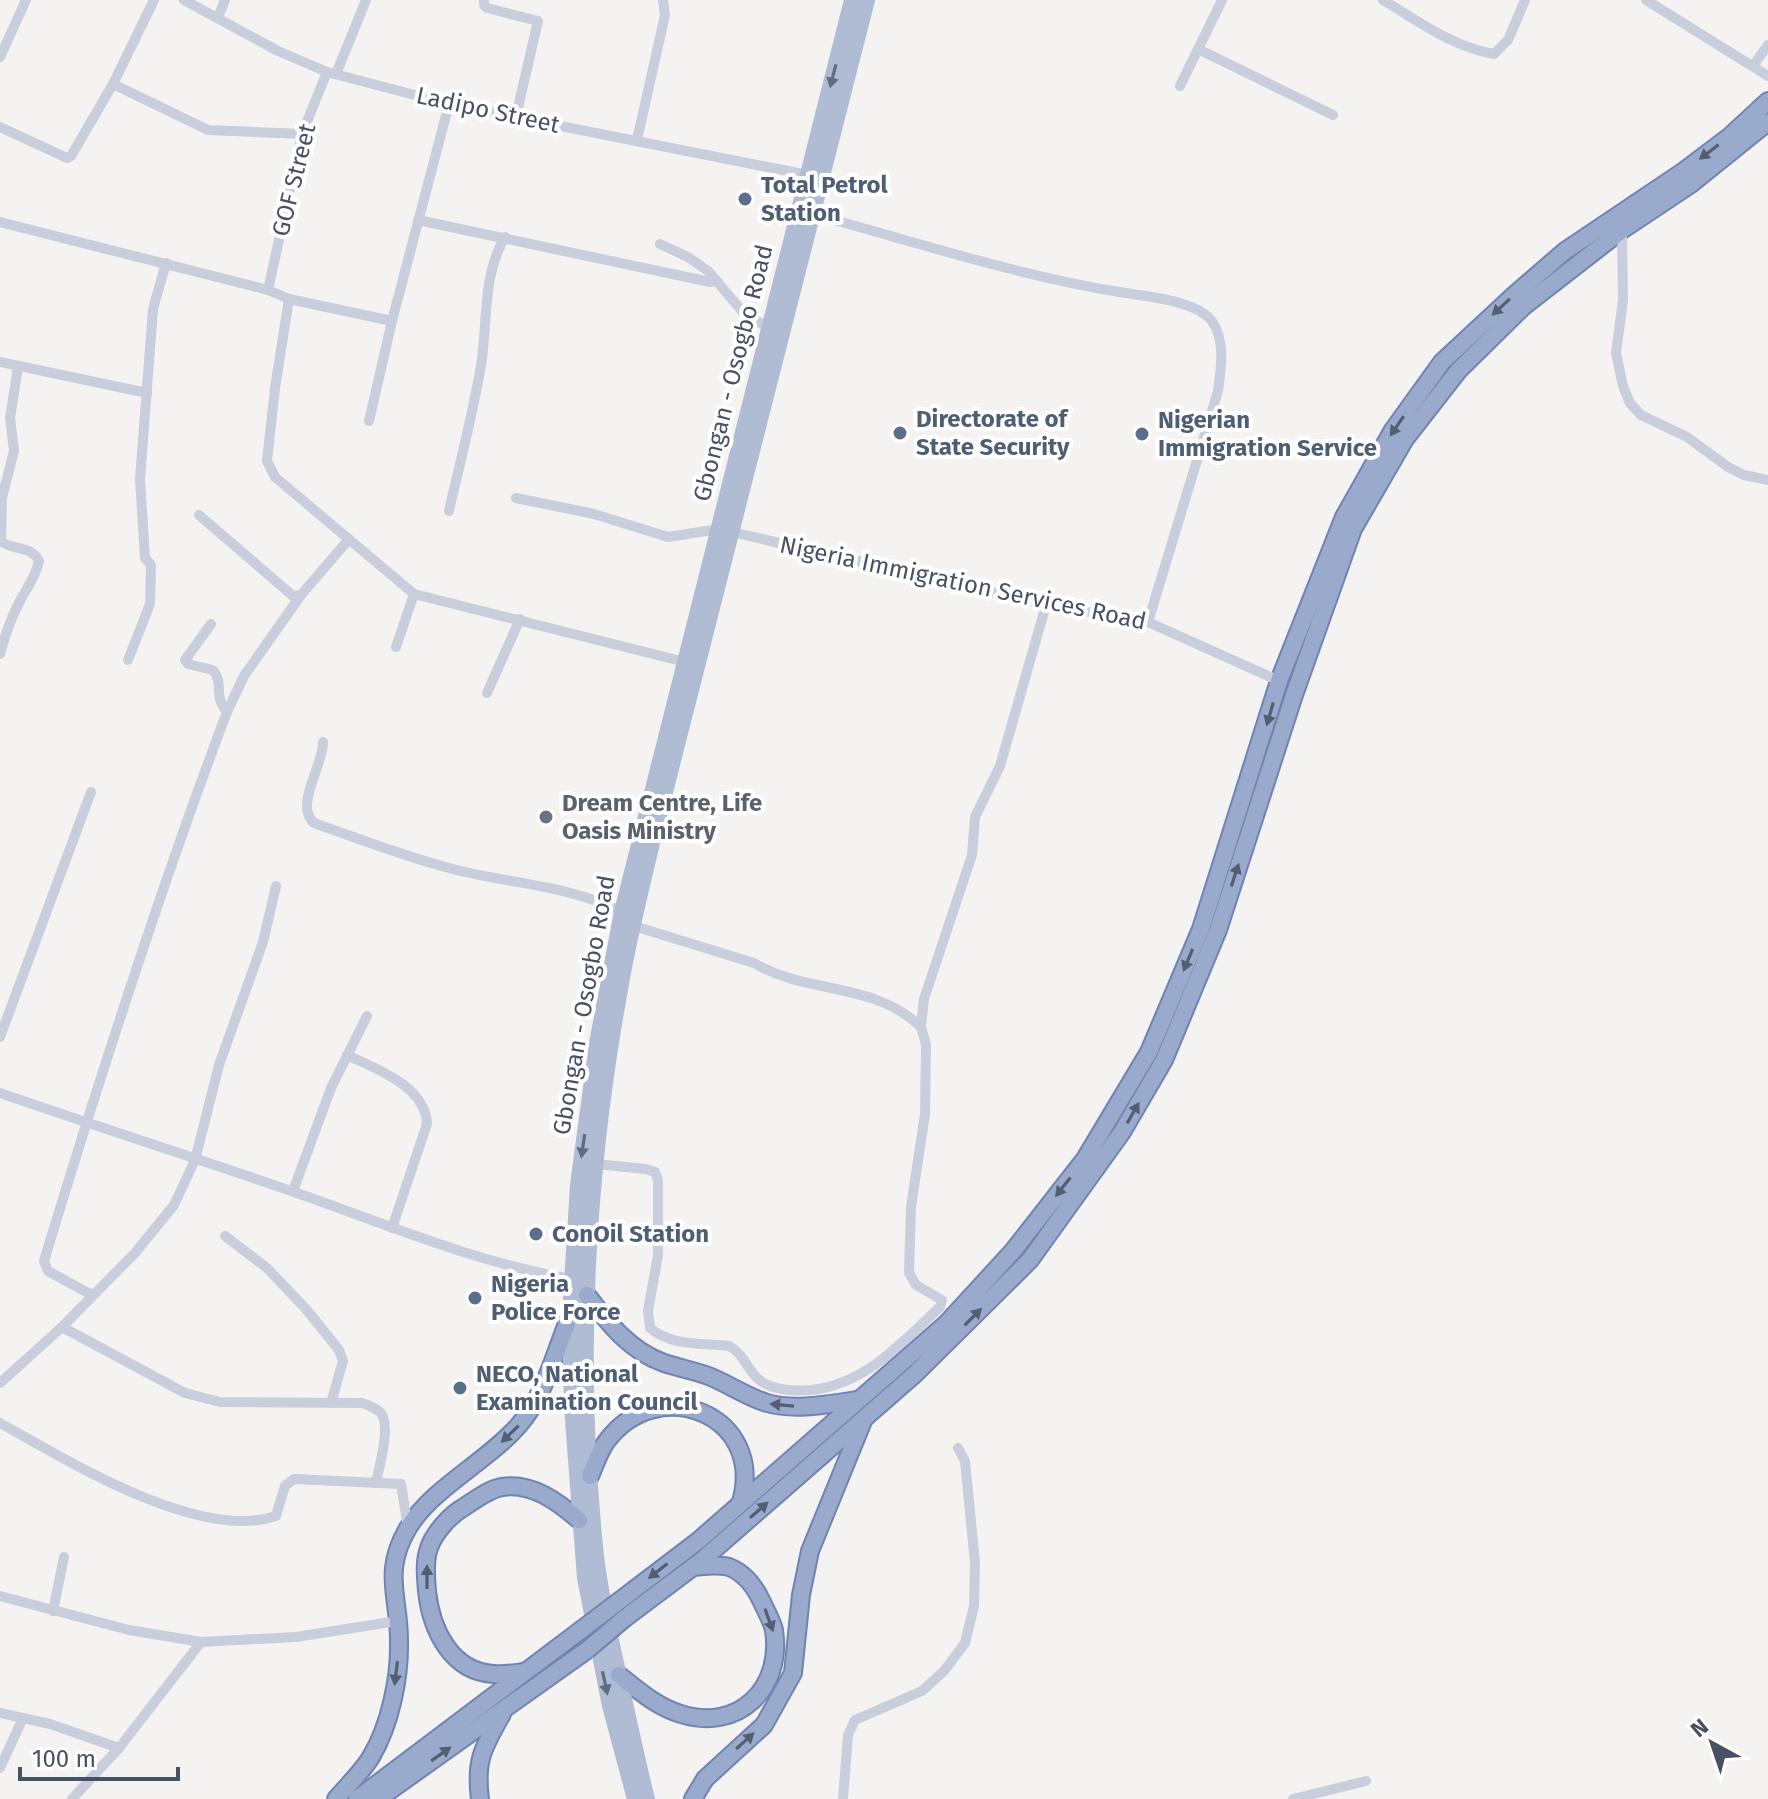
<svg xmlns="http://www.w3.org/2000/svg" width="1768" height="1799" font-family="'Fira Sans',sans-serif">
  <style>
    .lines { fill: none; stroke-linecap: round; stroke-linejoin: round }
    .trunk-casing { stroke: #7083b2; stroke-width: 20 }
    .minor { stroke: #c8cedb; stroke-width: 10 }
    .primary { stroke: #b0bbd4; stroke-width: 16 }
    .trunk { stroke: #9aaacd; stroke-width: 16 }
    .trunk-bridge-casing { stroke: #7083b2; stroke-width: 20; stroke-linecap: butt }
    .trunk-bridge { stroke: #9aaacd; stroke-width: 16 }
    .oneway { fill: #626c7f }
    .oneway2 { fill: #545e73 }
    .service-dot { fill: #5c6f8a; stroke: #fff; stroke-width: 3 }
    .worship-dot { fill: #6b7280; stroke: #fff; stroke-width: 3 }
    .labels { text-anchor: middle; stroke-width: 8; stroke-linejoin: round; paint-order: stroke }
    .street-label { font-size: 24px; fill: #485163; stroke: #fff }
    .service-label { font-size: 24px; font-weight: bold; fill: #4e5e75; stroke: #fff; text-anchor: start }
    .worship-label { font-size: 24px; font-weight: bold; fill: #5b616d; stroke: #fff; text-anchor: start }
  </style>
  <rect width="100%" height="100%" fill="#f5f3f2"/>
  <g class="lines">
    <g class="trunk-casing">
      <g id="trunk">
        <path d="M587 1295C608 1323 630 1351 664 1363 679 1368 696 1371 711 1377 730 1385 747 1397 767 1403 795 1411 829 1404 858 1400"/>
        <path d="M590 1476C595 1465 599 1452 606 1442 657 1372 766 1414 741 1502"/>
        <polyline points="618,1602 698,1541 947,1323 1013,1251 1085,1159 1149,1052 1201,929 1279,681 1344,517 1393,430 1442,362 1513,296 1565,251 1684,171 1729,137 1768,101"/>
        <polyline points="625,1618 701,1561 915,1374 1030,1260 1122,1132 1164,1060 1218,930 1294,695 1353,529 1405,439 1458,371 1524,306 1622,230 1691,184 1768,122"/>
        <path d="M525 1672C515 1673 504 1675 494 1674 451 1672 431 1629 427 1591 426 1578 424 1561 429 1548 434 1533 450 1515 464 1507 475 1500 489 1489 502 1487 532 1482 558 1502 579 1520"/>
        <path d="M619 1675C638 1690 657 1707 681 1714 738 1732 783 1689 774 1630 772 1621 766 1611 762 1602 755 1587 745 1573 729 1567 718 1564 704 1566 693 1567"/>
        <path d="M336 1799C347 1786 362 1772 371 1757 390 1725 400 1678 399 1640 399 1596 382 1572 408 1528 433 1487 487 1462 519 1425 545 1395 555 1352 570 1316"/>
        <polyline points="357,1799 581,1630"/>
        <polyline points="378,1799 587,1650"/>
        <path d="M480 1799C475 1760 483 1748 502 1714"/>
        <polyline points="693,1799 705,1779 764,1725 793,1673 801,1595 810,1551 863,1421"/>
      </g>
    </g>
    <g class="minor">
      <polyline points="184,0 278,51 327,72 449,104 808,175"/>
      <polyline points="484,0 484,5 487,8 538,21 516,116"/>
      <path d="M1383 0C1418 21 1453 47 1494 54L1508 40 1525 0"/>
      <polyline points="1646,0 1768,76"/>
      <polyline points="218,17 225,0"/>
      <polyline points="1198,49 1333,115"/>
      <polyline points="0,57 26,0"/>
      <polyline points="1753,66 1768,45"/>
      <polyline points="336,74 366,0"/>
      <polyline points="113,84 208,130 302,134"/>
      <polyline points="1180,86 1222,0"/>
      <polyline points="0,127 67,158 71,156 113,84 154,0"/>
      <polyline points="637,140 665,15 663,0"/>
      <path d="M812 214C913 241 1015 275 1119 292 1143 296 1195 300 1211 320 1226 339 1221 369 1218 391L1148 622"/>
      <polyline points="418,220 710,282 717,281"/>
      <polyline points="0,222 268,290 289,299 392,321"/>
      <polyline points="1622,230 1623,300 1616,353 1623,386 1630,403 1641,415 1687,437 1728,467 1744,475 1768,480"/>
      <polyline points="660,244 688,257 708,271 742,311 768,328"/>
      <polyline points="268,290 302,134 327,72"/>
      <polyline points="289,299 275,388 267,461 275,477 414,594 685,662"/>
      <polyline points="0,362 147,393"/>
      <polyline points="369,421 392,321 449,104"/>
      <polyline points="516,498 594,514 668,537 719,529 1046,605 1148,622 1279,681"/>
      <path d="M449 511C460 462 473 414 481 365 488 323 482 275 505 237"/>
      <polyline points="199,515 293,596 301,595 349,539"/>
      <polyline points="396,647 414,594"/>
      <path d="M0 654C5 635 12 615 22 597 29 585 36 575 39 561 31 545 13 551 1 541L2 498 14 451 10 418 18 367"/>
      <polyline points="128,660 150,604 151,565 145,558 140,479 153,309 166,263"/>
      <polyline points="487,693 520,619"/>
      <polyline points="227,712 244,676 301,595"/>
      <path d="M323 742C323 767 294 805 314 823 359 839 403 856 449 868 507 884 567 884 622 912"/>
      <path d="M634 926 754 963C808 995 873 981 921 1027"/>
      <polyline points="0,1037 91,792"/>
      <path d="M347 1055C377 1069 425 1086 427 1124L392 1228"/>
      <path d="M0 1093C98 1127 197 1158 294 1192 386 1224 476 1263 572 1279"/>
      <path d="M595 1164 646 1169 655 1172 658 1180V1255L648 1311 650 1328C670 1346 703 1343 729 1346 746 1354 749 1378 768 1385 782 1391 796 1391 811 1390 866 1384 901 1343 940 1307L942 1300 916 1285 909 1273 911 1207 925 1114 926 1044 921 1027 924 999 972 855 975 817 1000 766 1046 605"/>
      <polyline points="293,1191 331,1088 367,1016"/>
      <polyline points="225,1236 267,1268 306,1309 339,1350 343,1361 331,1403"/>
      <path d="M92 1295 48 1271 44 1261C100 1076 159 892 227 712 212 693 225 686 213 670L188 664 185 660 211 624"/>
      <path d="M62 1327 185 1393 220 1402 362 1403C368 1405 375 1408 380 1412 392 1424 379 1467 376 1483"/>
      <polyline points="0,1383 62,1327 135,1253 174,1205 195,1160 219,1065 263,942 276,886"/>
      <path d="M0 1423C68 1461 199 1542 276 1516L285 1486 294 1479 401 1484 408 1528"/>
      <polyline points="0,1596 129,1630 201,1642 296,1637 397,1621"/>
      <polyline points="53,1611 64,1557"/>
      <polyline points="0,1713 50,1724 119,1748"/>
      <polyline points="0,1768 23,1718"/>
      <polyline points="72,1799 119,1748 201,1642"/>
      <polyline points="843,1799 848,1735 855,1720 922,1691 944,1671 965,1643 974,1606 975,1563 965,1461 958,1448"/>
      <polyline points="1293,1799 1366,1781"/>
    </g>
    <g class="primary">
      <polyline points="635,1799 610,1706 585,1578 572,1407 570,1316 578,1185 597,1043 622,912 852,0"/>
      <path d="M647 1799C637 1760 629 1720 620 1681 611 1640 601 1599 596 1556 576 1366 586 1173 621 984 629 937 641 890 652 843L867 0"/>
    </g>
    <use href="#trunk" class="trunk"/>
    <g class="trunk-bridge-casing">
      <g id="trunk-bridge">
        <polyline points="581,1630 618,1602"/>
        <polyline points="587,1650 625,1618"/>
      </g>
    </g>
    <use href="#trunk-bridge" class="trunk-bridge"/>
  </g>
  <defs><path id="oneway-solid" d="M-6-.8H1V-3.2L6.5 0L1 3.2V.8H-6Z" transform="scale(2)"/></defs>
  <g class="oneway">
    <use href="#oneway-solid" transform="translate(833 76) rotate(104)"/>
    <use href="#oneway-solid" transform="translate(583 1146) rotate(98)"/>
    <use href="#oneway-solid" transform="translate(605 1683) rotate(78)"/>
  </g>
  <g class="oneway2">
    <use href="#oneway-solid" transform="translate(1709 152) rotate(143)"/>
    <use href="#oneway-solid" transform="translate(1501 307) rotate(137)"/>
    <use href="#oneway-solid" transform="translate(1397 426) rotate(124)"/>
    <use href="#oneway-solid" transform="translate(1270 714) rotate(106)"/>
    <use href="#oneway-solid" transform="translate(1235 875) rotate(-72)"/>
    <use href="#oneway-solid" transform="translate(1188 960) rotate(113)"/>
    <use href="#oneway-solid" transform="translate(1133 1113) rotate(-60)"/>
    <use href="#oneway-solid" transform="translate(1063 1187) rotate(128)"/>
    <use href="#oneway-solid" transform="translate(973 1317) rotate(-45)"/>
    <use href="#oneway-solid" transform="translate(782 1405) rotate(-175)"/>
    <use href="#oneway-solid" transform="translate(510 1434) rotate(136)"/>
    <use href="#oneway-solid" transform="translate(759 1510) rotate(-41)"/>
    <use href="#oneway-solid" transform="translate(658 1571) rotate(142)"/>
    <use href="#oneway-solid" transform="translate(427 1577) rotate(-90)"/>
    <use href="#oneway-solid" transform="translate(769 1620) rotate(70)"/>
    <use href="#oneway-solid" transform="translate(396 1673) rotate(97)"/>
    <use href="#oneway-solid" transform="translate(745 1741) rotate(-42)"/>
    <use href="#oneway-solid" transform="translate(441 1754) rotate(-35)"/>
  </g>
  <g class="service-dot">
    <circle cx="745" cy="199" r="8"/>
    <circle cx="900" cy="433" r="8"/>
    <circle cx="1142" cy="434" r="8"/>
    <circle cx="536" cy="1234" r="8"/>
    <circle cx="475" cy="1298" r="8"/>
    <circle cx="460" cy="1388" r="8"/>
  </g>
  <circle class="worship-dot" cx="546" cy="817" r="8"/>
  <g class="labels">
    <g class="street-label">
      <text transform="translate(488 110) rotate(12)" y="8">Ladipo Street</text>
      <text transform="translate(294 180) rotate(-76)" y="8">GOF Street</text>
      <text transform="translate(733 373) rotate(-76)" y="8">Gbongan - Osogbo Road</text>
      <text transform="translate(963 583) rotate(12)" y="8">Nigeria Immigration Services Road</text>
      <text transform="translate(584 1005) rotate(-80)" y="8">Gbongan - Osogbo Road</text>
    </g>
    <g class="service-label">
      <text x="761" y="193">Total Petrol<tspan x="761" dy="28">Station</tspan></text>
      <text x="916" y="427">Directorate of<tspan x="916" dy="28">State Security</tspan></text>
      <text x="1158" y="428">Nigerian<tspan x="1158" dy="28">Immigration Service</tspan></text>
      <text x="552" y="1242">ConOil Station</text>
      <text x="491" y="1292">Nigeria<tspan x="491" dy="28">Police Force</tspan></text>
      <text x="476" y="1382">NECO, National<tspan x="476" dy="28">Examination Council</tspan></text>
    </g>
    <g class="worship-label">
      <text x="562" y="811">Dream Centre, Life<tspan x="562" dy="28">Oasis Ministry</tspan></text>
    </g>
  </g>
  <g transform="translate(1712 1743) rotate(320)" stroke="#ffffff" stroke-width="6" paint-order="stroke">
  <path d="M0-6L14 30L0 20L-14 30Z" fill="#485163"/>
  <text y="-12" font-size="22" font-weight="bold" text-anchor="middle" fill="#485163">N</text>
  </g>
  <path d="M20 1767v12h158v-12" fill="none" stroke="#485163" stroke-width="4"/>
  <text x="32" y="1767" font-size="24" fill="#485163" stroke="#ffffff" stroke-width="6" paint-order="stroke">100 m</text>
</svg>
